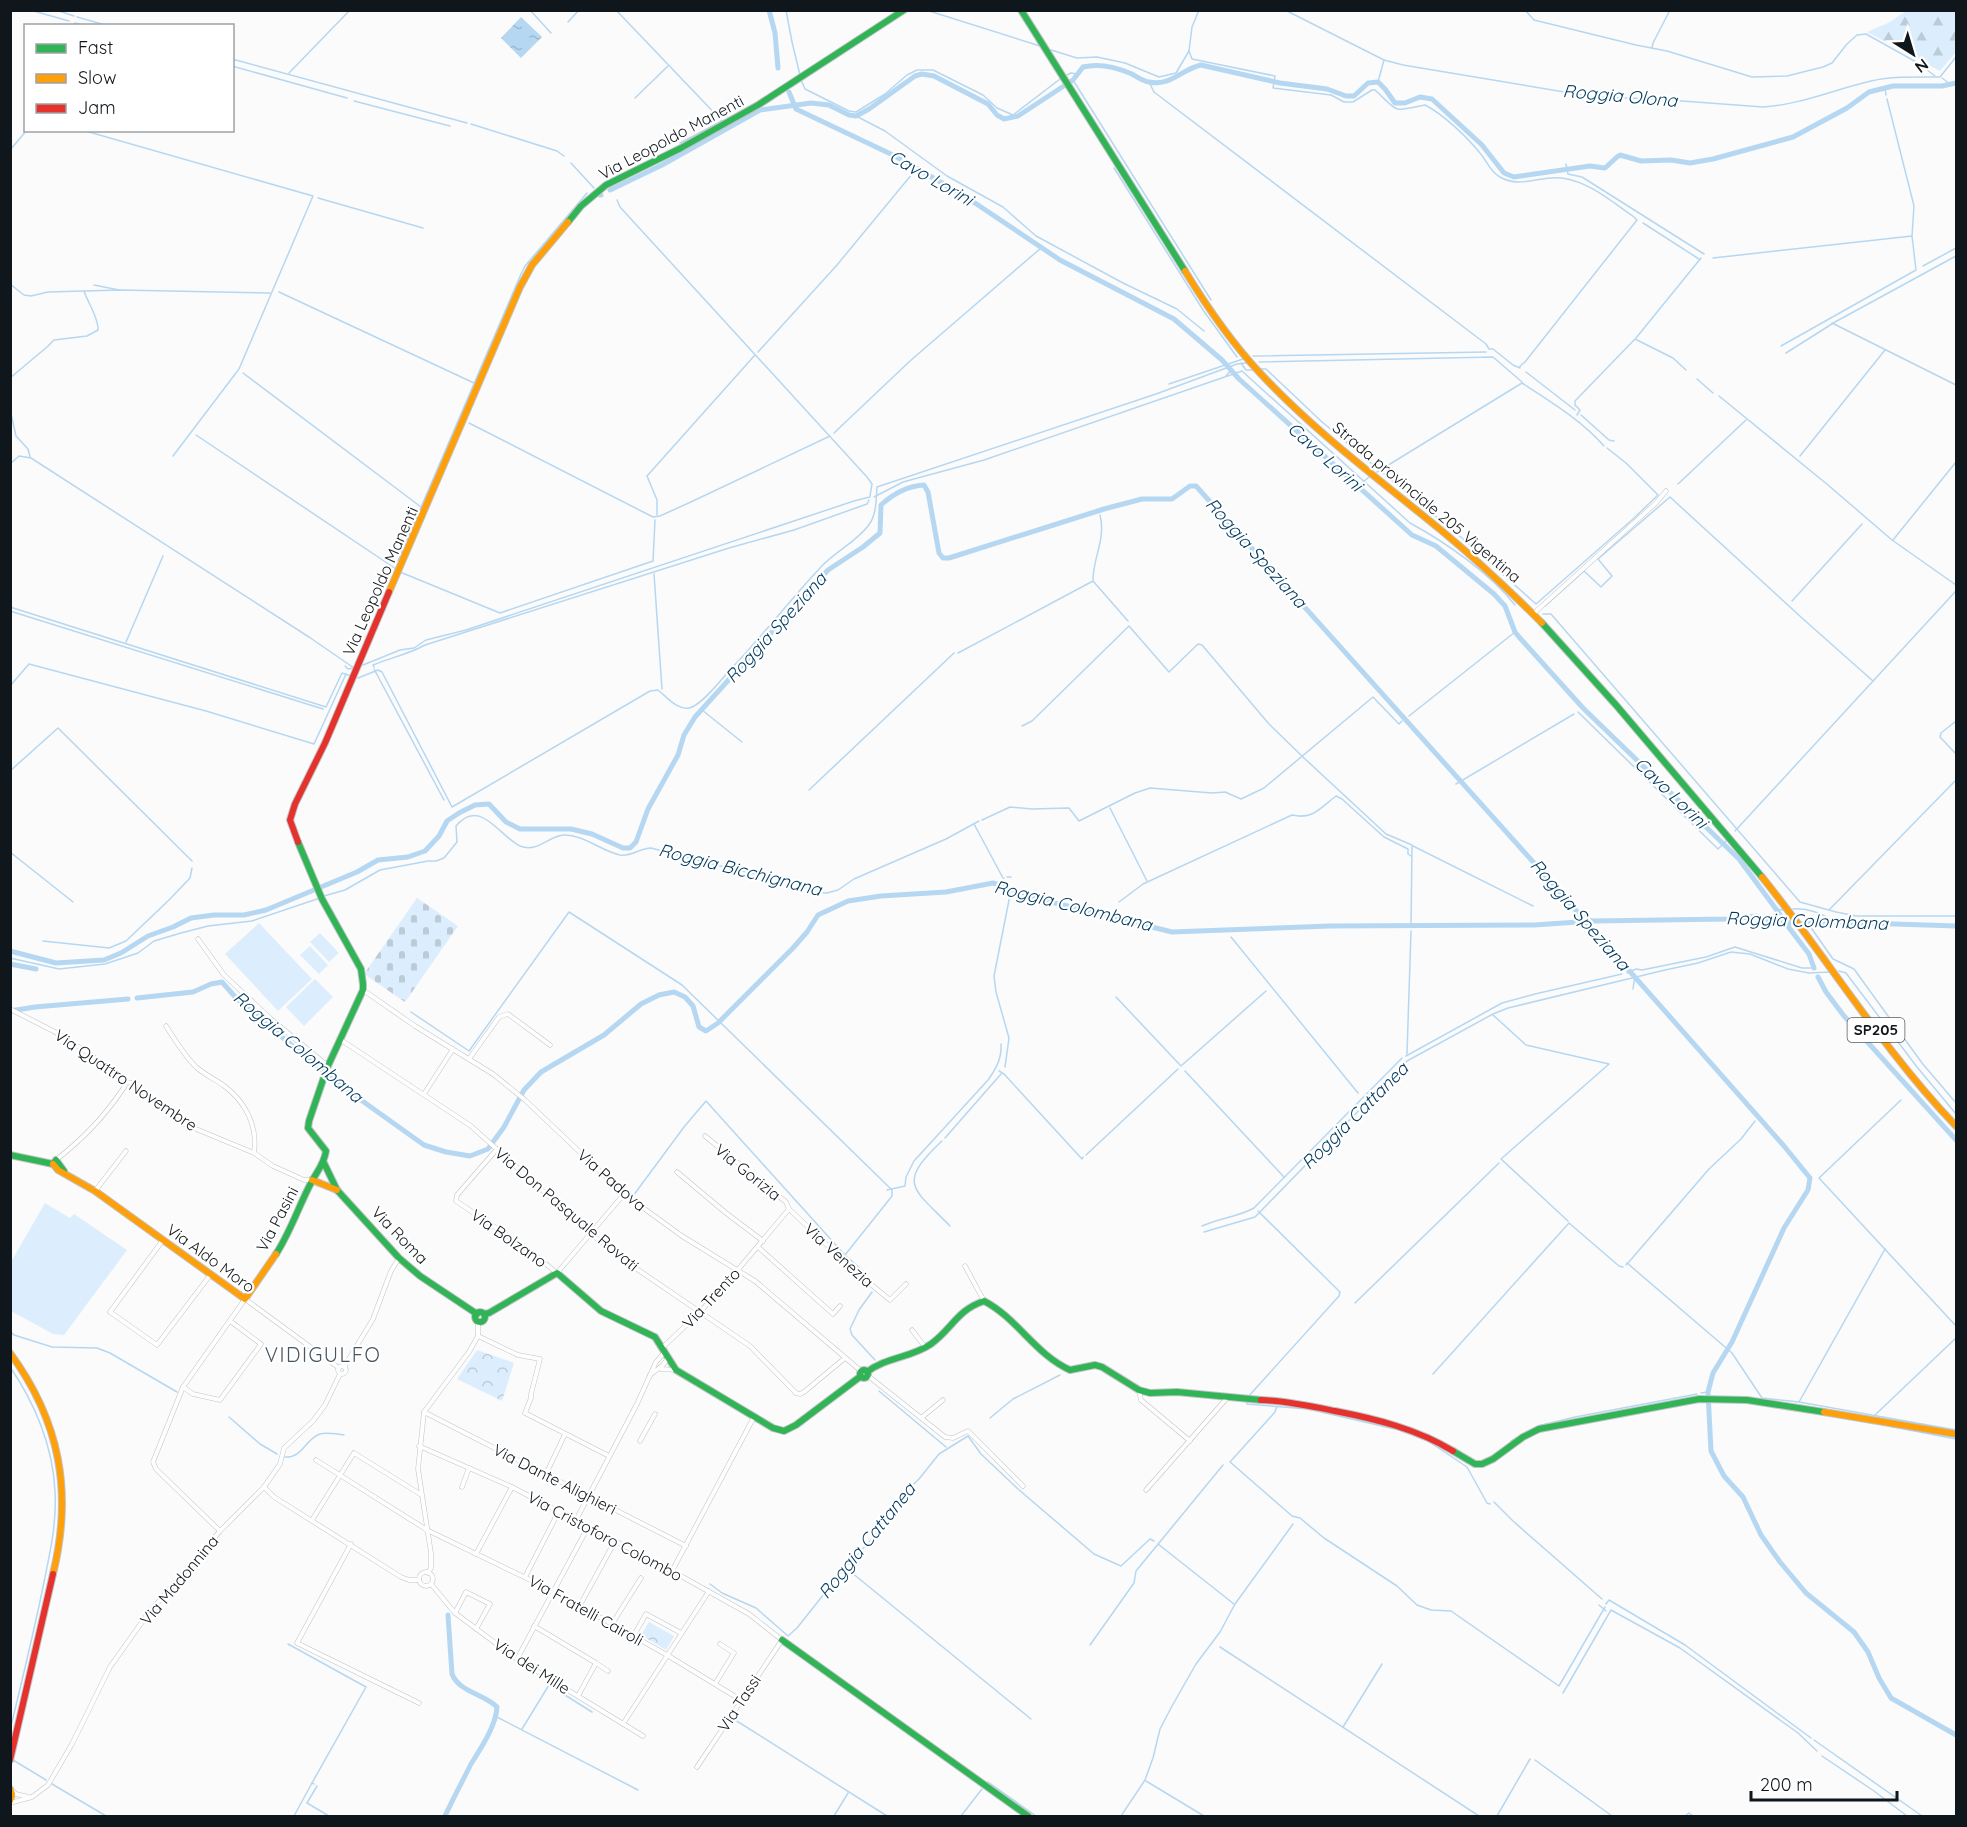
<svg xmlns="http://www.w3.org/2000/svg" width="1967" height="1827" font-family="Quicksand,sans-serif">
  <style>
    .forest { fill: url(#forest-firs) }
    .cemetery { fill: url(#cemetery-stones) }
    .park { fill: url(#park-crowns) }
    .pitch { fill: #dceefd }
    .water { fill: url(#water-ripples) }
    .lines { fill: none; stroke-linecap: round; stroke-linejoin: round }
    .stream { stroke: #b6d7f1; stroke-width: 1.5 }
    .canal { stroke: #b6d7f1; stroke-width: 5 }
    .street-casing { stroke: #c0c3c6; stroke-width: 5 }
    .fast-casing { stroke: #c0c3c6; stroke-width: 8 }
    .slow-casing { stroke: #c0c3c6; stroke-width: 8 }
    .jam-casing { stroke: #c0c3c6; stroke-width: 8 }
    .street { stroke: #fefefe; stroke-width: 4 }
    .fast { stroke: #30b455; stroke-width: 6 }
    .slow { stroke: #ff9f0a; stroke-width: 6 }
    .jam { stroke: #e5322d; stroke-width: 6 }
    .labels { text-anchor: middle; stroke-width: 4.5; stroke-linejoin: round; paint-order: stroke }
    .shield { fill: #fff; stroke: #585d60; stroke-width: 1.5 }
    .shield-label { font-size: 15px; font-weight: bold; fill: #10171c }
    .street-label { font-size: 16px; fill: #10171c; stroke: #fff }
    .water-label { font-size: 18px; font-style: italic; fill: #003a5d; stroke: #fff }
    .quarter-label { font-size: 20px; letter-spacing: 1.5px; fill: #465663; stroke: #fff }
  </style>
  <defs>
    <pattern id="forest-firs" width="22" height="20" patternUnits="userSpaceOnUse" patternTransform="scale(1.5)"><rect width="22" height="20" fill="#dceefd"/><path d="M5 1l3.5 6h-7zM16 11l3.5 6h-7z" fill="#bccbd8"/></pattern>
    <pattern id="cemetery-stones" width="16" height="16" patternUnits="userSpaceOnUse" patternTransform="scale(1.5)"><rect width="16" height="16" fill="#dceefd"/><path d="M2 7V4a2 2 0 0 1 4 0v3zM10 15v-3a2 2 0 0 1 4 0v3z" fill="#bccbd8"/></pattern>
    <pattern id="park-crowns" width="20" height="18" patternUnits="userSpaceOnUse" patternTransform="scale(1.5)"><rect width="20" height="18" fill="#dceefd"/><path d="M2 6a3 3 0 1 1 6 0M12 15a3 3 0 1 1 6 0" fill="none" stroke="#bccbd8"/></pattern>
    <pattern id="water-ripples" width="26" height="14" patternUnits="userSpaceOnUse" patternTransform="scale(1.5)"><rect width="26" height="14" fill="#b6d7f1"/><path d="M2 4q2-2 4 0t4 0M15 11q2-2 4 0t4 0" fill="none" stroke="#9bb8ce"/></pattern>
  </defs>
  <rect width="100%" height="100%" fill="#fbfbfb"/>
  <polygon class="forest" points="1906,11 1956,11 1956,52 1940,71 1867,32 1888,23"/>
  <polygon class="cemetery" points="417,898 458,926 405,1002 364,974"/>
  <g class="park">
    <polygon points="477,1350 514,1363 502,1401 457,1379"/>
    <polygon points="649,1622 674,1636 666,1650 641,1635"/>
  </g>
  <g class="pitch">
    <polygon points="259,923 312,979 278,1011 225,954"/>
    <polygon points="320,933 339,953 329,962 310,942"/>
    <polygon points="310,946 328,965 319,974 300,955"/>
    <polygon points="315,979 333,997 304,1026 286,1007"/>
    <polygon points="45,1203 70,1218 74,1214 127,1250 64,1335 53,1334 11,1311 11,1262"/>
  </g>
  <polygon class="water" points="521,17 542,37 521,58 501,38"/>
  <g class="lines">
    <g class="stream">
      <polyline points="30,10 69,21"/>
      <polyline points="56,10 74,16"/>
      <polyline points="530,10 551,33"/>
      <polyline points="616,10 722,121 680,143"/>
      <polyline points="786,10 792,42 800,75"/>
      <polyline points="926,10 1040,46"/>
      <path d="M1285 10 1384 60 1403 65 1594 97 1655 99 1763 107C1799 105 1836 89 1871 81 1894 76 1917 77 1940 77L1956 57"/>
      <polyline points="1525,10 1534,20 1636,45 1667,51 1752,77 1787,76 1823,67 1832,63 1847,44 1857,35 1866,34 1918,63 1935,76"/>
      <polyline points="77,17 109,26"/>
      <polyline points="568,22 579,10"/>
      <polyline points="74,26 75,23 86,26"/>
      <polyline points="1652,48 1653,43 1670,10"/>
      <polyline points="1051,50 1077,58 1097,57 1125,63 1159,77 1176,73 1189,51 1192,27 1199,10"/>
      <polyline points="232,59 467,123"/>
      <polyline points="232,66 347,98"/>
      <polyline points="289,73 350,10"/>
      <polyline points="1067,75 1071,73 1077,74"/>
      <polyline points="1942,78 1950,84"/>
      <polyline points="801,80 805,89 849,111 856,112 885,94 907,75 917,70 933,70 983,95 997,108 1013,115 1060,79"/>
      <polyline points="1073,80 1211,300"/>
      <path d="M1149 82 1154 92 1486 344 1489 349H1493L1513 365 1520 368V366L1525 362 1637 220 1634 217C1612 202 1590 182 1562 178 1541 175 1520 189 1500 177 1490 172 1487 161 1480 153 1467 137 1443 114 1425 105 1391 112 1400 113 1375 90H1372L1353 102H1344L1331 95 1273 88 1275 76 1192 59 1189 51"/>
      <polyline points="1378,82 1384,60"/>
      <polyline points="1885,88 1886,95"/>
      <polyline points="635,98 668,66"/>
      <polyline points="1887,99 1914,206 1912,236"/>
      <polyline points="354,101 450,126"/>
      <polyline points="856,116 885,131 947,176 1003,207 1036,236 1123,283 1177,309 1204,331"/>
      <polyline points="471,124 557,151 564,156"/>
      <polyline points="82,130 313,196 239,369 173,456"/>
      <polyline points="10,150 27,130"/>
      <polyline points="571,163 594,188"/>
      <polyline points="1566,164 1568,174 1582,177 1704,254"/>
      <polyline points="1114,168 1203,310 1237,357"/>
      <polyline points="611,189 612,191"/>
      <polyline points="318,198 423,228"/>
      <polyline points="617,200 620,207 867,477 872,484 870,496"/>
      <polyline points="1643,223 1699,259"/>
      <polyline points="1713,258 1912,236 1916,270 1781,346"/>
      <polyline points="1923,266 1956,248"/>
      <polyline points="10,284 24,295 31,296 48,292 120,290 270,293"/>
      <polyline points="94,285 119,290"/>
      <polyline points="279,292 474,383"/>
      <polyline points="1832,323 1956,385"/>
      <polyline points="1636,338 1701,258"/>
      <polyline points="758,352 837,265 917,168"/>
      <polyline points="1786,353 1835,322 1956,256"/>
      <polyline points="1253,356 1486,352"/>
      <polyline points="1259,362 1493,357 1522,382"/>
      <polyline points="1241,363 1246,370 1253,370"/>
      <polyline points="1261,369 1266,369 1321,421 1378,469"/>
      <polyline points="1526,372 1575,410"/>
      <polyline points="243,373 421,507"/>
      <polyline points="1226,376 1231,370"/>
      <path d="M10 378 47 347 54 340 87 336 98 330C99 319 88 303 84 291"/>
      <polyline points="1697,379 1713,393"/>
      <polyline points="1169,384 1243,359"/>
      <polyline points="1719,396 1828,485 1892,540 1956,585"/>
      <polyline points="10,409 16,436 28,449 30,457"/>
      <polyline points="1577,415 1580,410 1575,405 1575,401 1635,339 1673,358 1686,370"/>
      <polyline points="1581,415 1609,440 1614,441"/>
      <polyline points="469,423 653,517 660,516 693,501 830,436"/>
      <polyline points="834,433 910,361 1041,248"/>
      <polyline points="196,435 396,569"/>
      <polyline points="1800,456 1885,350"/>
      <polyline points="10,464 19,456 31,458 309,637 354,668"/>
      <path d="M1377 472 1522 383C1551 402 1581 420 1604 446"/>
      <polyline points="1383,473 1462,538 1536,604 1633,519 1658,495 1626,463 1607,448"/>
      <polyline points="1678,484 1746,420"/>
      <polyline points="1360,485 1370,476"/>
      <polyline points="1353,492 1356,489"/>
      <path d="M874 497 903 482 984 460 1242 371 1410 523C1445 542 1490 573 1515 605"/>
      <polyline points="657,515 657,500 647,476 755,355"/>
      <polyline points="1893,540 1956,462"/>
      <polyline points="398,561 521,274 525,266 587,193"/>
      <polyline points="400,572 500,613 653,561 655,520"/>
      <polyline points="654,574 662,689"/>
      <path d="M1093 580C1093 557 1106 540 1100 515"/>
      <polyline points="1792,601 1862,524"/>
      <polyline points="1545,606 1584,571 1601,587 1612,576 1598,559 1670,497 1802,618 1873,681"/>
      <polyline points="10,607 326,707 342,673 351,676"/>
      <polyline points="10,611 323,709"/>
      <polyline points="1543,614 1551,614 1800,902 1836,912 1856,916 1956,916"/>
      <polyline points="126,642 163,556"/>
      <polyline points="958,653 1093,581 1128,621"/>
      <polyline points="363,665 400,650 414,648 426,640 466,630 854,501 870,497"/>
      <polyline points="345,666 348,669 353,668"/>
      <path d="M374 667 373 665C390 658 409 654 425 645L729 548 794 530 867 504 869 500"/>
      <polyline points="374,669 444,800"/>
      <path d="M358 678 378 670 382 672 452 807 650 691 658 690C667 697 677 710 689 708 701 706 721 680 729 671 761 638 789 601 820 568 834 552 855 543 868 526 877 515 876 499 877 487L1156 394 1237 364 1246 363"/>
      <polyline points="10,686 29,664 206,711 314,744 346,674"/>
      <polyline points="702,710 742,742"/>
      <polyline points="1578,712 1718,849 1727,840"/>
      <polyline points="1409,716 1515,632"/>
      <polyline points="1956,721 1941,733 1940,737 1956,754"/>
      <polyline points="1022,726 1032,721 1129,626 1169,672 1198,644 1202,645 1269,724 1304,758 1386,834 1412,845 1411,927"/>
      <polyline points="10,771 58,728 192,861"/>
      <polyline points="1456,784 1574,714"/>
      <polyline points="809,790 954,653"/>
      <polyline points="1110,808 1147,881"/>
      <polyline points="982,820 1010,807 1032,809 1069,808 1079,821 1135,793 1150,788 1212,793 1225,792 1241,799 1264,788 1373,697 1399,724 1402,721"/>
      <polyline points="974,824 1003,878 1004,878"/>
      <polyline points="1735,831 1955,592"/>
      <polyline points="1413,846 1533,906"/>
      <polyline points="10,852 73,902"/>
      <polyline points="1007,877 1011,877"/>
      <path d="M324 896 345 890 380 870 428 861H436L444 858 457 842 456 826C480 797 499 836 520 846 537 853 547 837 563 835 583 834 601 851 620 855 631 857 640 848 651 848L720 866 770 877 781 878 798 883 814 892 827 893 838 890 854 879 946 839 979 821"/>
      <path d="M1119 902 1143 884 1292 815C1313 820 1320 808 1336 796L1342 799 1384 837 1408 849V854L1411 856"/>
      <polyline points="1775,909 1783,910"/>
      <path d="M1793 909C1807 908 1823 913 1833 922"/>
      <polyline points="1829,910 1956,780"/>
      <polyline points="1578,913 1589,917 1593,921"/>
      <polyline points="1807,922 1833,959 1854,969 1922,1063 1956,1103"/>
      <polyline points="1231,937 1358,1093"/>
      <polyline points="43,941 109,948 126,941 169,900 190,878 192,868"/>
      <polyline points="10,958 59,969 105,964 138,953 154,941 181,933 208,926 252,921 320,898"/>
      <polyline points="1839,971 1846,973 1917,1067 1956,1114"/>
      <polyline points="1627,973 1636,969 1642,970 1706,957 1735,947 1802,968 1814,968"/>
      <polyline points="1633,989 1635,975"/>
      <polyline points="1116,997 1181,1066 1266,991"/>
      <polyline points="411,1012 469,1051 569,912 682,985 892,1190 892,1196 845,1255 863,1271"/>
      <polyline points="1493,1015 1526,1045 1609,1064 1501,1159 1568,1221"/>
      <polyline points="1407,1054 1411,931"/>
      <polyline points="1406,1056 1502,1003 1535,994 1622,974"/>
      <polyline points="1005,1067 1009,1038 996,992 994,976 1011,890"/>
      <polyline points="999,1071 1004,1074 1082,1159 1083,1157"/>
      <polyline points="1185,1071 1284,1177"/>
      <polyline points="1901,1100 1819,1178 1956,1326"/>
      <polyline points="945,1138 1001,1074"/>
      <path d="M942 1141C896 1184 913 1188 950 1226"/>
      <polyline points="1086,1155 1178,1069"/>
      <path d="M887 1190 905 1186 906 1177 914 1161 988 1080C996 1069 1002 1058 1001 1044"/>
      <polyline points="633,1196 684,1127 706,1101 844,1254"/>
      <path d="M1202 1226C1219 1218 1238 1217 1254 1208L1402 1058"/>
      <polyline points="1204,1232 1255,1217 1407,1061 1493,1014 1508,1008 1665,970 1698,963 1731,952 1750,954 1788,969 1809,973 1830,972"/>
      <polyline points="1628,1263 1709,1169 1741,1139 1755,1121"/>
      <polyline points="1626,1265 1627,1263 1732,1353 1762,1398 1799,1402 1956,1430"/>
      <polyline points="872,1292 859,1310 850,1329 852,1335 875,1360"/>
      <polyline points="1355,1303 1499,1163"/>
      <polyline points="10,1331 14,1335 52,1347 97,1348 110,1353 177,1392"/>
      <path d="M10 1367C35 1403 53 1447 55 1491 57 1522 50 1553 44 1582 34 1632 22 1681 10 1730"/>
      <polyline points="1433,1374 1569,1223 1619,1266 1623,1267"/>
      <polyline points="879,1391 946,1447"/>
      <polyline points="1701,1393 1708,1392"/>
      <polyline points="1247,1398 1339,1296 1340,1292 1258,1211"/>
      <polyline points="1247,1402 1247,1404 1308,1409 1395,1429"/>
      <polyline points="1799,1402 1885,1249"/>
      <polyline points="1277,1406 1275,1412 1230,1462 1292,1516 1300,1518 1324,1538 1397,1586 1417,1605 1431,1610 1451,1611 1559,1686 1605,1607"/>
      <polyline points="1875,1415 1956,1338"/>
      <polyline points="229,1417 260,1444 277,1454"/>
      <polyline points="990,1418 1013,1399 1060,1375"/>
      <polyline points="1888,1426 1956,1439"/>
      <polyline points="1399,1430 1428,1441 1467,1467 1487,1503 1490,1504"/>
      <polyline points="1511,1441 1538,1426 1575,1417 1697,1394"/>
      <path d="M285 1457C303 1458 305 1439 320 1434 327 1432 336 1434 344 1435"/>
      <polyline points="1494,1502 1513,1521 1602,1599"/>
      <polyline points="1158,1544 1234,1604"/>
      <polyline points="846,1568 1031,1719"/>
      <polyline points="710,1584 722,1593 756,1608 788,1636 797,1628 847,1565 876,1535 897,1500 919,1479 939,1454 968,1436 981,1454 1018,1489 1094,1554 1121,1566 1150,1539 1154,1541"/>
      <polyline points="1606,1604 1609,1600 1685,1645 1811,1738"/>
      <polyline points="1599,1605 1606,1611"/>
      <polyline points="288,1644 366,1687 312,1783 314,1784"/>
      <polyline points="1090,1645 1134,1583 1136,1571 1223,1465"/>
      <polyline points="1220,1647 1479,1816"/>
      <polyline points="1563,1693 1611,1610 1680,1648 1798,1733 1817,1751"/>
      <polyline points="495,1716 638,1790"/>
      <polyline points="732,1718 887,1816"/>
      <polyline points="1343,1727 1382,1664"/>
      <polyline points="522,1729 549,1685 592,1712"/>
      <polyline points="1814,1740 1922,1816"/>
      <polyline points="1822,1756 1874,1791 1907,1816"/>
      <polyline points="13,1760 46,1780"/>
      <polyline points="1535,1760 1612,1816"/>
      <polyline points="1146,1781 1204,1816"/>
      <polyline points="986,1783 988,1782 1036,1816"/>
      <polyline points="52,1784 106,1816"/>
      <polyline points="317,1786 307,1803 329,1816"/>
      <polyline points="294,1816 312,1783"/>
      <polyline points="834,1816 848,1793"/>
      <polyline points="961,1816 982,1789"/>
      <polyline points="1121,1816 1145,1780 1153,1758 1160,1729 1172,1706 1196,1664 1220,1632 1235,1604 1293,1524"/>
      <polyline points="1497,1816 1530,1759"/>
      <polyline points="1685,1816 1689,1813 1693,1816"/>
    </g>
    <g class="canal">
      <polyline points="769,10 775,33 778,68"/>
      <polyline points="789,92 796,109 895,156 963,195 1060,260 1174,319 1222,360 1239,379 1412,535 1436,546 1494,594 1505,606 1515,632 1519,637 1583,708 1739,859 1784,920"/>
      <path d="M610 190 662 165 760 110 811 103 829 105 849 115 856 116 869 109 915 76 922 74 934 76 988 104 997 115 1004 119 1018 116 1073 80 1083 67C1099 63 1116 67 1132 74 1137 77 1143 81 1149 82 1170 87 1182 69 1201 65L1280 83 1327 89 1346 96H1354L1368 83 1378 82 1385 89 1395 103H1405L1420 97 1432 99 1482 145 1504 173 1514 177 1590 166 1605 168 1617 157 1620 155 1641 161 1671 160 1690 163 1713 159 1793 137 1847 108 1869 92 1893 86H1942L1956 83"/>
      <polyline points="600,195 601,195"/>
      <polyline points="1787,925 1809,954 1814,968"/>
      <path d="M10 951 56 963 104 960 121 953 148 936 173 927 191 918 214 915H244L266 910 357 872 378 860 408 857 425 851 439 836 447 821 459 813 475 805 489 804 506 822 520 829H571L592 834 623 848H630L636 842 648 809 678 755 684 735 695 717 828 570 863 547 880 533 881 505C893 494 907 486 924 485L928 492 939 553 943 558H949L1104 509 1142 499H1172L1190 486H1196L1543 873 1784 1146 1810 1178 1808 1190 1784 1228 1732 1342 1713 1373 1708 1392 1711 1451 1724 1476 1743 1497 1761 1535 1780 1562 1806 1593 1854 1632 1868 1652 1879 1678 1891 1698 1956 1735"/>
      <polyline points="10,964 36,969"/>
      <polyline points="1818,977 1826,992 1844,1016 1956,1140"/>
      <polyline points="137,998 193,992 211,984 222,982 237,999 333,1080 424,1145 446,1152 470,1156 488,1149 504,1127 524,1090 541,1072 604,1035 641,1004 659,995 674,992 685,997 693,1006 699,1027 706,1031 718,1023 793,948 807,932 818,915 848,901 881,896 946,892 993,883 1051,902 1172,932 1330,926 1534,925 1593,921 1729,919 1757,916 1772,921 1801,924 1833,922 1956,926"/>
      <polyline points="10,1011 35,1007 128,999"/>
      <path d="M445 1816C453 1799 462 1782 471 1764 481 1748 496 1726 497 1707 484 1694 459 1692 452 1674L448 1615"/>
    </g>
    <g class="street-casing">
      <g id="street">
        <polyline points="1533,614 1656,503 1666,491"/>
        <polyline points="198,939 224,975 271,1019 328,1066"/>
        <polyline points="363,990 415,1026 493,1074 525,1100 624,1194 682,1236 755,1281 861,1371"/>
        <polyline points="10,1009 61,1035 91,1055 126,1082 132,1083 184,1124 254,1153 273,1166 304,1180 311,1180"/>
        <path d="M166 1026C175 1040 184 1055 196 1067 204 1074 214 1079 223 1085 245 1101 258 1125 254 1153"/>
        <polyline points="341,1040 471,1126 591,1234 631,1265 750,1346 796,1393 800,1394 804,1392 845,1358"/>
        <polyline points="469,1059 499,1017 508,1014 550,1045"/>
        <polyline points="424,1094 453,1049"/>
        <polyline points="705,1136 786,1202 789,1209 850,1267 890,1300 906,1284"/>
        <polyline points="497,1149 457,1195 456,1201 526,1248 557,1273 624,1194"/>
        <path d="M56 1160C85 1137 104 1117 125 1086L126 1082"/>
        <polyline points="677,1172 726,1213 763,1241"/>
        <polyline points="95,1191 126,1151"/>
        <polyline points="163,1240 110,1312 157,1345 211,1274"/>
        <polyline points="758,1247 833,1314 840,1306"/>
        <polyline points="965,1266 984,1301"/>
        <polyline points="912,1330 925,1347"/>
        <polyline points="478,1336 518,1355 540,1359 531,1394 531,1398 525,1413 609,1456"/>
        <polyline points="662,1348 700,1312 731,1278 789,1209"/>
        <circle cx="342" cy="1370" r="4"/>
        <polyline points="344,1367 373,1319 391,1271 399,1258"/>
        <polyline points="661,1369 676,1370"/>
        <polyline points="650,1375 663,1365 668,1358"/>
        <polyline points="867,1375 945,1437 953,1438 968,1431 1023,1486"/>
        <polyline points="183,1387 193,1394 220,1400 261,1344 230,1321"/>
        <polyline points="1139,1390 1141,1400 1190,1441"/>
        <polyline points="424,1412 686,1546"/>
        <polyline points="921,1418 943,1400"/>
        <polyline points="640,1441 655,1414"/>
        <polyline points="419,1446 512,1487 672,1571 749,1614 782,1640 697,1767"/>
        <polyline points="316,1460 427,1530 553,1591 667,1655 741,1700"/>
        <polyline points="546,1474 565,1434"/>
        <polyline points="264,1487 274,1497 401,1577 409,1580 419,1580"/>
        <polyline points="462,1487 469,1468"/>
        <polyline points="1146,1490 1227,1398"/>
        <polyline points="312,1520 354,1453 420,1494"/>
        <polyline points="576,1520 637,1404 656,1362 664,1353"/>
        <polyline points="220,1531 156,1469 153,1462 183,1387 245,1299 339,1368"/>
        <polyline points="351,1544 297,1643 419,1703"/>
        <polyline points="476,1554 512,1487"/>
        <polyline points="672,1571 754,1417"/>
        <circle cx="426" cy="1579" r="7"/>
        <polyline points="428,1573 431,1568 431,1553 418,1469 424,1412 469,1352 478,1336 478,1322"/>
        <polyline points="525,1577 559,1511"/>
        <polyline points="431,1584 455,1613 517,1659 643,1736"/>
        <polyline points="579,1607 615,1541"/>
        <polyline points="455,1613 466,1592 490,1604 476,1629"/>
        <polyline points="612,1624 641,1578"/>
        <polyline points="534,1626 596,1663 578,1696"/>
        <polyline points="634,1635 646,1614 681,1633"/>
        <polyline points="517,1659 588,1527"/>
        <polyline points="596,1663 608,1671"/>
        <polyline points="715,1684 734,1653 720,1644"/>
        <polyline points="623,1724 709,1591"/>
        <polyline points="11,1790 16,1794 29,1797"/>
        <polyline points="10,1803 32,1797 48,1785 72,1744 110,1667 147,1615 220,1531 264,1487 280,1464 284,1448 313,1421 325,1405 340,1374"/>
      </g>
    </g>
    <g class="fast-casing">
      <g id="fast">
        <polyline points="1021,10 1185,271"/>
        <polyline points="568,222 581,206 606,185 681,148 758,105 904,10"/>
        <polyline points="1542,623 1616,705 1762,877"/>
        <polyline points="10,1155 53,1164 56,1160 64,1171"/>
        <polyline points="324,1163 337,1190 399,1258 420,1276 477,1314"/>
        <path d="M276 1254C291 1231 299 1205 312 1181 318 1170 324 1164 326 1151L308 1128 309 1121 327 1068 363 990V984L361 969 322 899 298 842"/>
        <circle cx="480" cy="1317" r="5"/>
        <polyline points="484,1314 489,1313 557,1273 601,1311 655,1337 676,1370 773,1428 784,1431 796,1425 861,1376"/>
        <circle cx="864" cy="1374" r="4"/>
        <path d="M867 1372C886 1357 911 1358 931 1344 952 1329 957 1310 984 1301 1017 1318 1036 1355 1070 1370L1095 1365 1102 1367 1139 1390 1150 1393 1177 1392 1261 1400"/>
        <polyline points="1453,1451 1475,1464 1482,1464 1493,1459 1523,1437 1539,1429 1699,1399 1747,1400 1824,1412"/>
        <polyline points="782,1640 1028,1816"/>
      </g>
    </g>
    <g class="slow-casing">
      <g id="slow">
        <path d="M1185 271C1207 307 1231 342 1260 373 1315 432 1380 480 1442 531 1477 560 1510 591 1542 623"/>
        <polyline points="389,592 520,287 532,265 568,222"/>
        <path d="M1762 877C1828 959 1883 1050 1956 1126"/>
        <polyline points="53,1164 58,1170 95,1191 245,1299 276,1254"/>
        <polyline points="312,1180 337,1190"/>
        <path d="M10 1353C60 1421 73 1492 53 1574"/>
        <polyline points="1824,1412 1956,1434"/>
        <polyline points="10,1789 12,1794 10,1801"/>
      </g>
    </g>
    <g class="jam-casing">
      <g id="jam">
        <polyline points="298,842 290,820 295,804 325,743 389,592"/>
        <path d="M1261 1400C1286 1401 1310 1406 1335 1411 1376 1419 1417 1429 1453 1451"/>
        <polyline points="10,1760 53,1574"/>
      </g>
    </g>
    <use href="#street" class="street"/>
    <use href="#fast" class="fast"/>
    <use href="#slow" class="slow"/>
    <use href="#jam" class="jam"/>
  </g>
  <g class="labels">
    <rect class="shield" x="1847.5" y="1018" width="57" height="24" rx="4.5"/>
    <g class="shield-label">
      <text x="1876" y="1035">SP205</text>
    </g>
    <g class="street-label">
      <text transform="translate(671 137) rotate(-28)" y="6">Via Leopoldo Manenti</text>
      <text transform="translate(1427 502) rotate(40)" y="6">Strada provinciale 205 Vigentina</text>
      <text transform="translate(380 581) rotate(-66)" y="6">Via Leopoldo Manenti</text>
      <text transform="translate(126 1080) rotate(34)" y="6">Via Quattro Novembre</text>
      <text transform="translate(748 1172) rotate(39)" y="6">Via Gorizia</text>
      <text transform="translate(612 1180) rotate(41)" y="6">Via Padova</text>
      <text transform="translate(567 1209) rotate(40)" y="6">Via Don Pasquale Rovati</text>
      <text transform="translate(277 1219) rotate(-62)" y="6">Via Pasini</text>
      <text transform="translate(400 1235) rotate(46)" y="6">Via Roma</text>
      <text transform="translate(509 1238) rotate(35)" y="6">Via Bolzano</text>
      <text transform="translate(839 1255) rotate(42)" y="6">Via Venezia</text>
      <text transform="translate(211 1258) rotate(36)" y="6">Via Aldo Moro</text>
      <text transform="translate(711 1298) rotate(-47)" y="6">Via Trento</text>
      <text transform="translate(555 1479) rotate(27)" y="6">Via Dante Alighieri</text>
      <text transform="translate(605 1536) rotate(28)" y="6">Via Cristoforo Colombo</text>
      <text transform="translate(179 1580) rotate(-50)" y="6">Via Madonnina</text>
      <text transform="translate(586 1610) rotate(29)" y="6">Via Fratelli Cairoli</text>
      <text transform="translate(532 1666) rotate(33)" y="6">Via dei Mille</text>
      <text transform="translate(739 1703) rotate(-57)" y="6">Via Tassi</text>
    </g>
    <g class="water-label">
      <text transform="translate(1620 96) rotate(5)" y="6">Roggia Olona</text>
      <text transform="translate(931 178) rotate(30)" y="6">Cavo Lorini</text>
      <text transform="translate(1325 457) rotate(42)" y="6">Cavo Lorini</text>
      <text transform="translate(1256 553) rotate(48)" y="6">Roggia Speziana</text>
      <text transform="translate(776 628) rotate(-48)" y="6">Roggia Speziana</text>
      <text transform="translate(1671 793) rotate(44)" y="6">Cavo Lorini</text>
      <text transform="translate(740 870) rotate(14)" y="6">Roggia Bicchignana</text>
      <text transform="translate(1073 906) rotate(14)" y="6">Roggia Colombana</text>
      <text transform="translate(1580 915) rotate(49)" y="6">Roggia Speziana</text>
      <text transform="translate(1807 921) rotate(2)" y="6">Roggia Colombana</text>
      <text transform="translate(298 1047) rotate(40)" y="6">Roggia Colombana</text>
      <text transform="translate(1355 1116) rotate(-45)" y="6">Roggia Cattanea</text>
      <text transform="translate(867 1541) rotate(-51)" y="6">Roggia Cattanea</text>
    </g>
    <g class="quarter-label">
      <text x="323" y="1362">VIDIGULFO</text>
    </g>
  </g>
  <rect width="1967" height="1827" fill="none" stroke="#10171c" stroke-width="24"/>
  <rect x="24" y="24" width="210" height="108" fill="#ffffff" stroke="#9fa2a4" stroke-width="1.5"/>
  <rect x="36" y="44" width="30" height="9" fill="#30b455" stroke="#9fa2a4" stroke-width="1.5"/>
  <text x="78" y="54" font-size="18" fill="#10171c">Fast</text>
  <rect x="36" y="74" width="30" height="9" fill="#ff9f0a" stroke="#9fa2a4" stroke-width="1.5"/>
  <text x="78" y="84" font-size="18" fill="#10171c">Slow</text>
  <rect x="36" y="104" width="30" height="9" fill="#e5322d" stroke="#9fa2a4" stroke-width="1.5"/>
  <text x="78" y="114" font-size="18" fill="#10171c">Jam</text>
  <g transform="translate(1913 54) rotate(143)" stroke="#ffffff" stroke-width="4.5" paint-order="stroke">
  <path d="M0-4.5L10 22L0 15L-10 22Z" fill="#10171c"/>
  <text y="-9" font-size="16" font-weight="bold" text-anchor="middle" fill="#10171c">N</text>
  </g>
  <path d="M1751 1791v9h146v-9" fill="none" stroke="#10171c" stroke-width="3"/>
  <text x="1760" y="1791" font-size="18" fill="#10171c" stroke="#ffffff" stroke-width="4.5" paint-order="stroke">200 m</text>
</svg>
